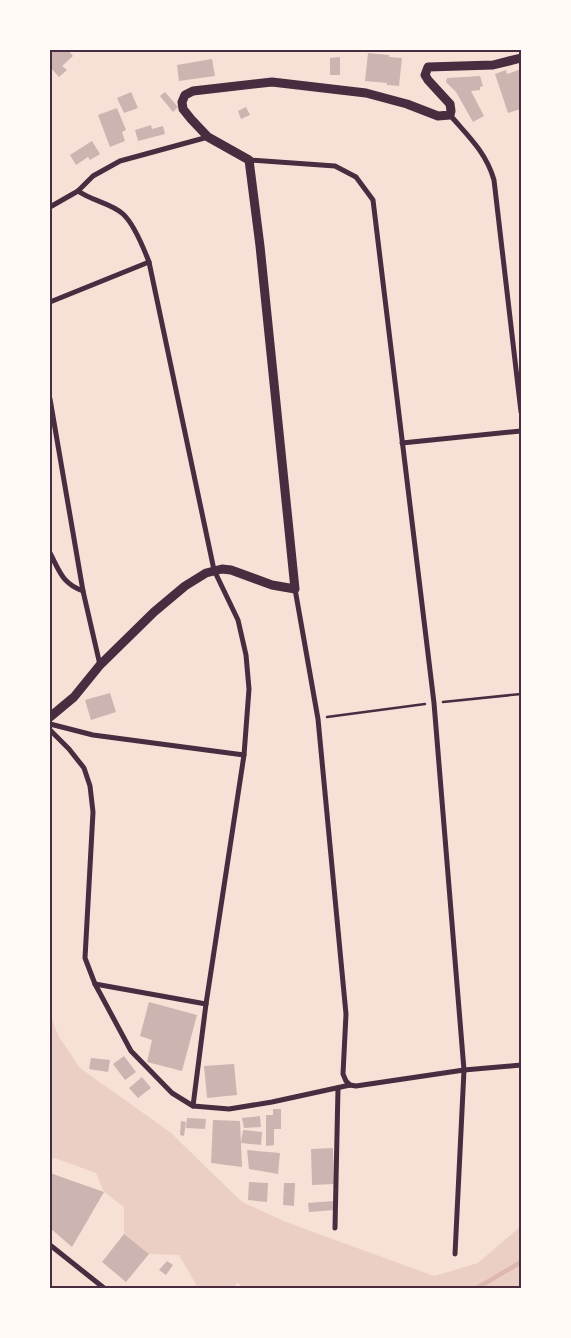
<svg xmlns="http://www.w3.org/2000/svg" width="571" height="1338" font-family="Raleway,sans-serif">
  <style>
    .green { fill: #ebcfc5 }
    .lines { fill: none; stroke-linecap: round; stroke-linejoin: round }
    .stream { stroke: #dcb8b0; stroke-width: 4.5 }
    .building { fill: #ccb4b1 }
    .path { stroke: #4a2c40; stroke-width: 2.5 }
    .minor { stroke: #4a2c40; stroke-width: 5 }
    .tertiary { stroke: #4a2c40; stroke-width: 9 }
    .neatline { fill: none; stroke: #4a2c40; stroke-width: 2 }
  </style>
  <rect width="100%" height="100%" fill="#f7e1d7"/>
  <polygon class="green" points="50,1019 52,1020 59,1037 80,1068 170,1132 242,1202 286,1222 434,1276 478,1263 521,1226 521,1288 245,1288 237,1283 234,1288 198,1288 179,1255 149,1254 124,1234 124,1207 104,1192 96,1173 55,1158 50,1160"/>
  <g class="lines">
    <polyline class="stream" points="477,1288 521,1262"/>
  </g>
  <g class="building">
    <polygon points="50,50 68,50 73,56 62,66 67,70 59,77 50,67"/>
    <polygon points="368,53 389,55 389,57 402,58 399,86 387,85 387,83 365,81"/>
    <polygon points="340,57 340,75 330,75 330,58"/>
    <polygon points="212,59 215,76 179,81 177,65"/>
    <polygon points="521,69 521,109 508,113 495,74 506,70 507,74"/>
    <polygon points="480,76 483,86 480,87 480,90 471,91 484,116 473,122 456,92 446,82 447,78"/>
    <polygon points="131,92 138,108 124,113 117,98"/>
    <polygon points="165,92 178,107 173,112 160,96"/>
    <polygon points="246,107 250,115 241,119 238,111"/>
    <polygon points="117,108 126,130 122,132 125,141 110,147 98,115"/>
    <polygon points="151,125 152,129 163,126 165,134 138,141 135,130"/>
    <polygon points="92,141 100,154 90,160 88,157 76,165 70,155"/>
    <polygon points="110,693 116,712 91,720 85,700"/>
    <polygon points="149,1002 197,1015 182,1071 147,1062 152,1040 140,1036"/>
    <polygon points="124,1056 136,1072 125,1080 113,1064"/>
    <polygon points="91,1058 110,1060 108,1072 89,1069"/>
    <polygon points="234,1064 237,1095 207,1098 204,1066"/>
    <polygon points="142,1077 151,1088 138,1098 129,1088"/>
    <polygon points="273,1109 281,1109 281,1129 274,1129 274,1145 266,1146 266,1115 273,1115"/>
    <polygon points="260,1116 261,1127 244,1128 242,1118"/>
    <polygon points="187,1118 206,1119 205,1129 186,1128"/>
    <polygon points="213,1120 240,1121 242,1167 211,1163"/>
    <polygon points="181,1121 186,1122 184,1136 180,1135"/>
    <polygon points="243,1130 262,1132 261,1145 241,1143"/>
    <polygon points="333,1148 334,1184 312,1185 311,1149"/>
    <polygon points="247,1150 280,1153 278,1174 249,1169"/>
    <polygon points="50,1173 104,1192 72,1247 50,1228"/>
    <polygon points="249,1182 268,1183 267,1202 248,1200"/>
    <polygon points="284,1183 295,1183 294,1206 283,1205"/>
    <polygon points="334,1201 335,1210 309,1212 308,1203"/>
    <polygon points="124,1234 149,1254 126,1282 102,1262"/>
    <polygon points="167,1261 173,1265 166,1275 159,1270"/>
  </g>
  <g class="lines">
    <g class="path">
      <polyline points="443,702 521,694"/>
      <polyline points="327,717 425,704"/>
    </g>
    <g class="minor">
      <path d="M450 115C468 136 486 152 494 180L521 412"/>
      <polyline points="249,160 335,166 356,177 373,200 434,703 464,1070 455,1254"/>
      <path d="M78 191C92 201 111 203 123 214 134 224 144 249 149 262L214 570 238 620 246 655 249 689 244 755 206 1004 193 1106"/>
      <polyline points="50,207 78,191 93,176 120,161 208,137"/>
      <polyline points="50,302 149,262"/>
      <polyline points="50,399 83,591 100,665"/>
      <polyline points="402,443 521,431"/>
      <path d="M50 553C60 572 62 583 83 591"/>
      <polyline points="295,589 318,719 346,1014 343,1074 346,1081 350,1085"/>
      <polyline points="50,724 93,735 244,755"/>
      <polyline points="50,730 69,749 84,768 90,786 93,812 85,958 95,984 131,1051 172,1093 193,1106 229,1109 272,1102 350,1085 356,1086 464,1070 521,1065"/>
      <polyline points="95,984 206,1004"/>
      <polyline points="335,1228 338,1088"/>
      <polyline points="50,1245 104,1288"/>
    </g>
    <polyline class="tertiary" points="50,717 74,697 100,665 154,612 185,586 206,573 222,569 231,570 272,585 295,589 260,246 249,160 208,137 191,119 183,109 182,102 185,95 193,91 272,82 366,93 407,104 438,116 450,115 451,111 450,104 428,80 425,75 428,67 493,65 521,58"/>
  </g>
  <rect width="571" height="1338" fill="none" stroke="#fffaf5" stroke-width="102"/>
  <rect x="51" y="51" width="469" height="1236" class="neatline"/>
</svg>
